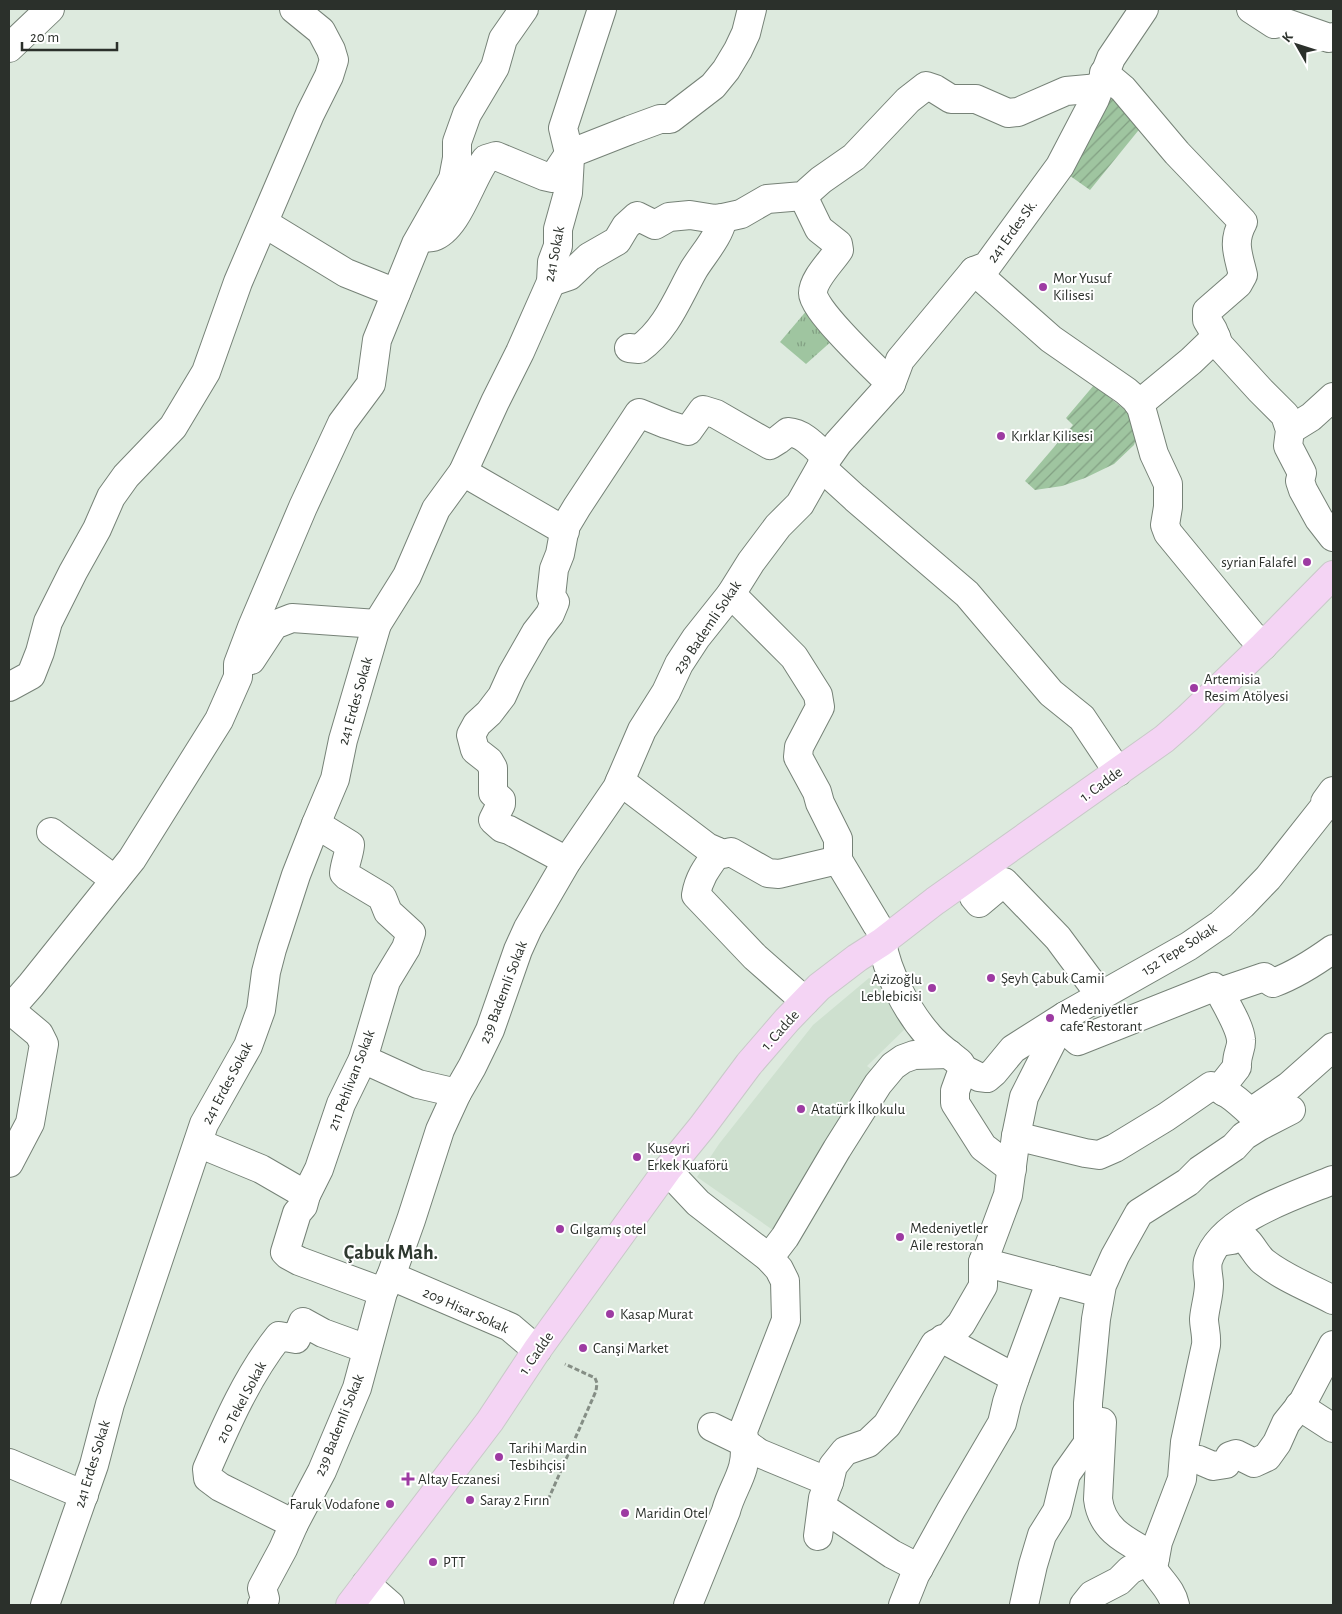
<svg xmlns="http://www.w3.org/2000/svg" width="1342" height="1614" font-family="'Alegreya Sans',sans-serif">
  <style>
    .built { fill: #cee0cf }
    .grass { fill: url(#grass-tufts) }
    .garden { fill: url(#garden-furrows) }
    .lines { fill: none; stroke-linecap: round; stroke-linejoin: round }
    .minor-casing { stroke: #768277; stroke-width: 30 }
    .major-casing { stroke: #c8c9c8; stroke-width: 30 }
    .path { stroke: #858e85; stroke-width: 3; stroke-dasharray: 5 2.5; stroke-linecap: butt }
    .minor { stroke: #fff; stroke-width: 28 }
    .major { stroke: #f4d4f4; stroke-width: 28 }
    .poi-dot { fill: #9d3ba2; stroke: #fff; stroke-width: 2 }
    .labels { text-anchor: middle; stroke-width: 4; stroke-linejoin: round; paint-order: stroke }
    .street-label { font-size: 15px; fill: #2b302b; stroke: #fff }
    .poi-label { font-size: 15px; fill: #2b302b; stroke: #fff; text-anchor: start }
    .district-label { font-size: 20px; font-weight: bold; fill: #2e382f; stroke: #fff }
  </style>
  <defs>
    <pattern id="grass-tufts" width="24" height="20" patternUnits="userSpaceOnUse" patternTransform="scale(1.25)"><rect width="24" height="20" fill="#9fc5a0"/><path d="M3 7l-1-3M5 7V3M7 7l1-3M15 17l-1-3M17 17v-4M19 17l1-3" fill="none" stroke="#82a083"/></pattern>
    <pattern id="garden-furrows" width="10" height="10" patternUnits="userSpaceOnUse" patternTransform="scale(1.25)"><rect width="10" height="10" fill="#9fc5a0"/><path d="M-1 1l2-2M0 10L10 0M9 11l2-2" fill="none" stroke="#82a083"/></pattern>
  </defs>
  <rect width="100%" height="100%" fill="#ddeade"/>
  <polygon class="built" points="869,978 886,985 910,1024 867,1066 876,1073 780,1235 697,1177 719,1144 813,1025"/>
  <polygon class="grass" points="808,309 834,339 806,364 780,342"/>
  <g class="garden">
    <polygon points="1111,91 1142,126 1090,190 1066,173"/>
    <polygon points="1094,385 1130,414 1137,436 1134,445 1114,464 1085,478 1062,486 1035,490 1025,481 1073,425 1066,418"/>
  </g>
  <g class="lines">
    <g class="minor-casing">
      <g id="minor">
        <polyline points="1251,9 1274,24 1283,22 1329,38 1333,37"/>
        <polyline points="9,48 50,9"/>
        <path d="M1104 73 1123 89 1177 153 1243 222C1232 242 1238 254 1243 275L1238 284 1207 311V320L1213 330 1219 345 1260 390 1285 415 1290 430 1288 446 1302 473 1300 481 1303 490 1319 519 1333 537"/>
        <path d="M803 196 819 229 838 244 839 250C832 261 813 279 813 293 812 309 877 370 891 384"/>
        <polyline points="264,223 346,273 396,293"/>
        <path d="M422 237C425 237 430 238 433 237 458 229 471 178 486 159L496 156 544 176 553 178 569 154 630 130 660 119H670L713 86 726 70 738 50 746 33 752 9"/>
        <polyline points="974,271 1051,339 1126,391 1135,399 1141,407 1154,454 1168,484 1168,507 1165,525 1168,533 1251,634 1263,646"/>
        <polyline points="551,282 569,276 589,257 617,241 626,226 637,216 655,225 669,217 690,215 715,219 723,218 741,214 767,199 803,196 821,180 854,157 908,100 926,86 935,89 951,99 976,99 1008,113 1018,112 1066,91 1099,88"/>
        <path d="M629 348 639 349C667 329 678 297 694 269 704 253 719 237 723 218"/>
        <polyline points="1139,404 1191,361 1216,337"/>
        <polyline points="1290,430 1311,417 1333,397"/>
        <polyline points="821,467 855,498 967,594 1051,693 1082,718 1118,772"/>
        <polyline points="463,472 565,531"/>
        <polyline points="731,594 794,657 818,695 820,707 799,747 798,757 817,792 820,803 838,839 838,860 877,925"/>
        <polyline points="251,660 274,625 292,618 377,624"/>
        <polyline points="9,687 31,675 40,652 48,622 73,572 97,529 111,497 126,476 173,427 206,372 238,282 310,114 329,76 334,60 331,50 321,31 294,9"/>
        <polyline points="620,781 707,847 723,854 731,852 768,873 779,874 838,860"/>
        <path d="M316 824 350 845C349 855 345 863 344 873L347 876 382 897 388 912 411 933 406 948 386 981 363 1059 341 1104 319 1169 306 1195 303 1206 297 1213 285 1252 288 1255 299 1261 383 1292"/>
        <polyline points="51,832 115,880"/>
        <path d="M718 852C708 866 699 877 696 895L755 957 805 1001"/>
        <path d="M567 861 509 830 502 828 493 820 501 804V800L493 793V768L489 761 475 750 471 735 477 724 489 713 502 696 512 674 536 632 550 614 555 602 551 596 554 569 560 554 565 527 577 507 639 413 666 424 688 431 703 410 716 414 770 445 778 440 788 432C804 433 816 448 827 458"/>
        <polyline points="974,897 979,903 1004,882 1058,938 1101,996"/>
        <path d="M882 942C887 973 907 1011 928 1035 937 1046 949 1054 960 1063L963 1069 955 1091V1103L983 1147 1012 1169"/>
        <path d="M1220 992C1226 1005 1240 1026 1241 1040 1242 1048 1236 1055 1237 1067L1226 1081 1224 1092"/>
        <polyline points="9,1010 31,985 132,859 219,720 238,677 238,664 252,627 303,507 342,423 371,384 377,340 416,244 453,179 457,158 457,142 467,114 495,67 503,39 524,9"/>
        <path d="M1057 1030 1071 1035 1078 1041 1214 987 1220 992 1264 977 1273 983C1295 975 1315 962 1333 949"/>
        <polyline points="363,1059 418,1084 457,1093"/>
        <polyline points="963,1069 979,1077 987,1078 994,1072 1013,1049 1065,1016 1189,946 1221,924 1242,905 1268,878 1325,806 1325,802 1333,791"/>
        <polyline points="1251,1112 1289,1086 1333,1047"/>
        <path d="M1016 1136 1085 1153 1099 1155 1115 1148 1166 1117 1211 1086C1228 1089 1250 1112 1262 1124"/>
        <polyline points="198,1143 261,1169 306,1195"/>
        <polyline points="9,1163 30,1123 44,1044 39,1034 9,1009"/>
        <path d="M667 1170 698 1203 769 1258 779 1269 785 1281 786 1320 743 1431C745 1442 746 1456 743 1467 739 1482 730 1495 726 1511L688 1605"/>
        <path d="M1219 1242 1232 1240 1240 1236C1251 1241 1255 1255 1264 1262 1284 1278 1310 1288 1333 1300"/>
        <polyline points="769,1258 785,1237 837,1149 878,1084 893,1066 903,1059 914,1055 949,1054"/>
        <polyline points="983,1262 1100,1293"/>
        <polyline points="391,1276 510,1327 537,1350"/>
        <polyline points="943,1339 1015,1378"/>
        <polyline points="1299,1406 1333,1428"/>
        <path d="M1102 1422 1098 1499C1102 1532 1129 1542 1155 1557"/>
        <polyline points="712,1427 745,1443 759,1453 829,1482"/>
        <polyline points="1184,1459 1199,1460 1213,1466 1226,1464 1230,1456 1236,1454 1254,1463 1267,1457 1277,1443 1286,1423 1303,1402 1333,1345"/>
        <polyline points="9,1463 84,1495"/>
        <polyline points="822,1507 892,1554 919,1568"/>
        <path d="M294 1524 220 1487 208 1478 207 1469C227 1423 248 1375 279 1336L296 1339 303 1322 323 1333 367 1349"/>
        <polyline points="818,1536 823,1498 829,1482 833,1466 845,1451 868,1443 887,1425 935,1344 949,1337 961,1324 983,1286 983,1262 1008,1195 1016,1136 1024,1097 1065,1016"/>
        <polyline points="366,1584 390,1605"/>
        <polyline points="45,1605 94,1465 110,1404 204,1124 248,1046 261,1010 266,972 272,949 296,875 316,824 335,779 343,740 377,624 407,576 436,509 463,472 495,402 520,352 551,282 552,262 558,246 558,229 568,193 570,157 563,128 602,9"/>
        <polyline points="262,1605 265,1599 262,1588 283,1549 294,1524 322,1471 357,1388 383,1292 391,1276 411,1220 440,1130 457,1093 472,1067 490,1030 518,950 528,928 567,861 617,788 642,730 666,692 679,664 696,638 731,594 751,562 778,526 800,504 821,467 838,443 891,384 900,360 974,271 987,266 1060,166 1095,99 1111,58 1144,9"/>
        <polyline points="903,1605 915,1575 951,1510 1002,1423 1007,1402 1015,1378 1051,1280"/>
        <polyline points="1024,1605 1033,1565 1042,1535 1057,1511 1066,1474 1088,1443 1088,1403 1096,1319 1102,1285 1115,1256 1139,1213 1188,1182 1200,1170 1234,1147 1244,1136 1260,1126 1291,1110"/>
        <polyline points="1084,1605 1092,1595 1119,1581 1130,1570 1155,1557"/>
        <path d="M1175 1605C1172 1590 1161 1582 1153 1569L1158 1542 1182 1479 1185 1442 1206 1345C1207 1336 1204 1326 1204 1319 1205 1307 1209 1296 1209 1284 1209 1277 1206 1269 1208 1261 1220 1219 1296 1195 1333 1180"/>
      </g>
    </g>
    <g class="major-casing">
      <polyline id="major" points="350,1605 490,1421 537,1350 667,1170 702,1127 749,1064 787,1020 819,987 857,958 882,942 935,901 1164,739 1188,718 1263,646 1333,575"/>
    </g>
    <polyline class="path" points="548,1500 596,1391 597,1383 595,1378 565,1364"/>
    <use href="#minor" class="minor"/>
    <use href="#major" class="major"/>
  </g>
  <g class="poi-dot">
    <circle cx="1043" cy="287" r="5"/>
    <circle cx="1001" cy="436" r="5"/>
    <circle cx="1307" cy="562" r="5"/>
    <circle cx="1194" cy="688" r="5"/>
    <circle cx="991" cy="978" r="5"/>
    <circle cx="932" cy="988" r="5"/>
    <circle cx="1050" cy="1018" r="5"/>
    <circle cx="801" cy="1109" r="5"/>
    <circle cx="637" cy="1157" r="5"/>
    <circle cx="560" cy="1229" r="5"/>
    <circle cx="900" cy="1237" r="5"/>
    <circle cx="610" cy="1314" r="5"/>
    <circle cx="583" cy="1348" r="5"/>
    <circle cx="499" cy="1457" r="5"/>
    <path d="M405.5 1471.5h5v5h5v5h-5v5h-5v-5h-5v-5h5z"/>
    <circle cx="470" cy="1500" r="5"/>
    <circle cx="390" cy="1504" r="5"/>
    <circle cx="625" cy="1513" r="5"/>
    <circle cx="433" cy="1562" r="5"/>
  </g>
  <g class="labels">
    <g class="street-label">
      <text transform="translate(1012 231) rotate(-54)" y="5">241 Erdes Sk.</text>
      <text transform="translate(554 254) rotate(-79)" y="5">241 Sokak</text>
      <text transform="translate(707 627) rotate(-56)" y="5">239 Bademli Sokak</text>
      <text transform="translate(355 701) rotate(-74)" y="5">241 Erdes Sokak</text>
      <text transform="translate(1101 784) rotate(-36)" y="5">1. Cadde</text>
      <text transform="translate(1179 949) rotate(-32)" y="5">152 Tepe Sokak</text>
      <text transform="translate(503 992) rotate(-69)" y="5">239 Bademli Sokak</text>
      <text transform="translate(780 1030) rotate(-48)" y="5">1. Cadde</text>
      <text transform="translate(351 1080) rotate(-69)" y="5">211 Pehlivan Sokak</text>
      <text transform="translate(227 1083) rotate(-62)" y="5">241 Erdes Sokak</text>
      <text transform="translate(466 1310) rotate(24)" y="5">209 Hisar Sokak</text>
      <text transform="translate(536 1353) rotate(-55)" y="5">1. Cadde</text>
      <text transform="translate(241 1402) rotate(-62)" y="5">210 Tekel Sokak</text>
      <text transform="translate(339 1425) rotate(-68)" y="5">239 Bademli Sokak</text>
      <text transform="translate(92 1464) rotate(-73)" y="5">241 Erdes Sokak</text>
    </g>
    <g class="poi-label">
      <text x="1053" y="283">Mor Yusuf<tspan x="1053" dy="17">Kilisesi</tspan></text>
      <text x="1011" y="441">Kırklar Kilisesi</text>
      <text x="1297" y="567" text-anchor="end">syrian Falafel</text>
      <text x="1204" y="684">Artemisia<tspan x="1204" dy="17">Resim Atölyesi</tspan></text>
      <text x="1001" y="983">Şeyh Çabuk Camii</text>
      <text x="922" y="984" text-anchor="end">Azizoğlu<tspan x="922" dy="17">Leblebicisi</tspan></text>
      <text x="1060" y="1014">Medeniyetler<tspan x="1060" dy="17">cafe Restorant</tspan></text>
      <text x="811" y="1114">Atatürk İlkokulu</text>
      <text x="647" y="1153">Kuseyri<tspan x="647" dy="17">Erkek Kuaförü</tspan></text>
      <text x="910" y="1233">Medeniyetler<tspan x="910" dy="17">Aile restoran</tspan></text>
      <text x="570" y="1234">Gılgamış otel</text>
      <text x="620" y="1319">Kasap Murat</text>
      <text x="593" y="1353">Canşi Market</text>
      <text x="509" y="1453">Tarihi Mardin<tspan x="509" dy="17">Tesbihçisi</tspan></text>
      <text x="418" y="1484">Altay Eczanesi</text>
      <text x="480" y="1505">Saray 2 Fırın</text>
      <text x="380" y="1509" text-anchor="end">Faruk Vodafone</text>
      <text x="635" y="1518">Maridin Otel</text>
      <text x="443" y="1567">PTT</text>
    </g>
    <g class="district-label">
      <text x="391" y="1259">Çabuk Mah.</text>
    </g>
  </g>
  <rect width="1342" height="1614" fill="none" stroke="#2b302b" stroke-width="20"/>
  <g transform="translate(1297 45) rotate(309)" stroke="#ffffff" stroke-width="4" paint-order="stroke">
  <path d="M0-4L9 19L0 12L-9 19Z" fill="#2b302b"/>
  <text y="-8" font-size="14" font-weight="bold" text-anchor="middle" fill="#2b302b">K</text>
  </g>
  <path d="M22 42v8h95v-8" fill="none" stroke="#2b302b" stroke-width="2.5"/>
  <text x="30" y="42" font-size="15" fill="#2b302b" stroke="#ffffff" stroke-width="4" paint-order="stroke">20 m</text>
</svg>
